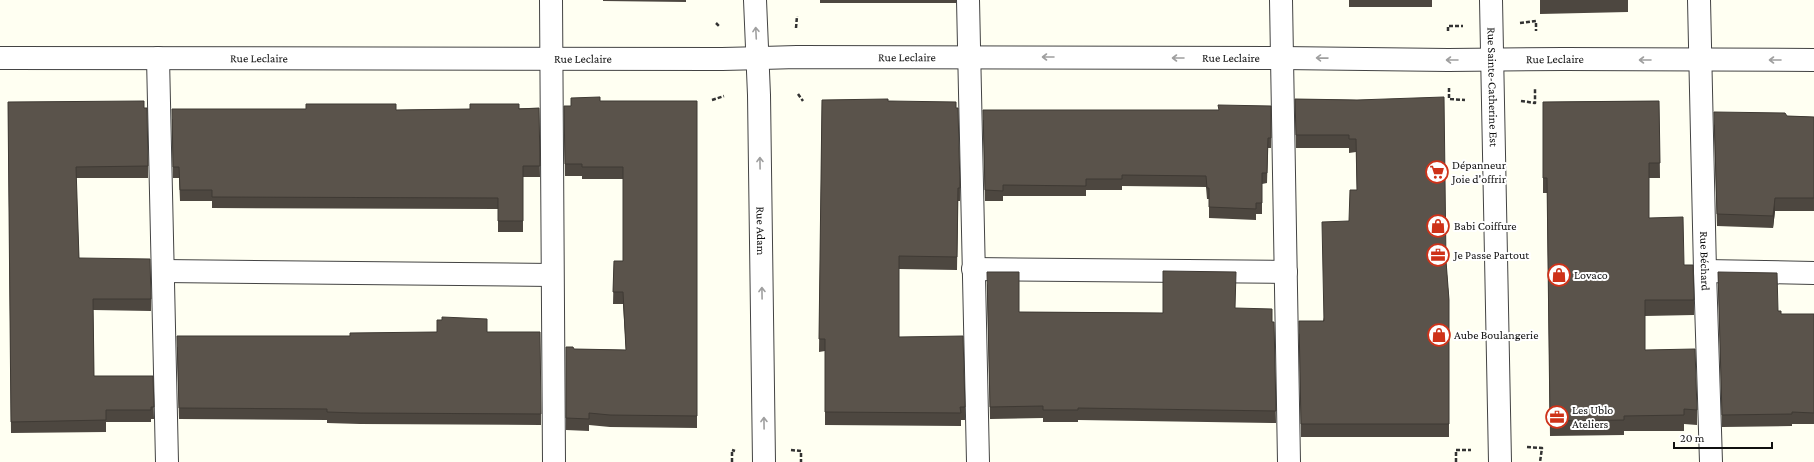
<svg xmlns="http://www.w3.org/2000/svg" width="1814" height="462" font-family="'Crimson Pro',serif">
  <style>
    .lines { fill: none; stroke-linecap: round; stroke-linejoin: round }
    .minor-casing { stroke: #434343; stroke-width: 24 }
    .path { stroke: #323232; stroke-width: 2.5; stroke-dasharray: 4 2; stroke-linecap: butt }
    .minor { stroke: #fff; stroke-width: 22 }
    .wall { fill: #4d4740 }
    .shaded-wall { fill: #3f3a34 }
    .building { fill: #5a534b; stroke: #3f3a34 }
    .oneway { stroke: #9f9f9f }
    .labels { text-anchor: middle; stroke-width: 4; stroke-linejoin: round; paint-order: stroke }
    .street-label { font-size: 12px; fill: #101010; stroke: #fff }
    .poi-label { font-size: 12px; fill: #101010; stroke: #fff; text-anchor: start }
  </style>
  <rect width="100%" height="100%" fill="#fffff2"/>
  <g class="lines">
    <g class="minor-casing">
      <g id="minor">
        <polyline points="551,0 554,462"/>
        <path id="s1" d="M755 0 759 95 764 462"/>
        <polyline points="968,0 978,462"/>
        <polyline points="1281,0 1289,462"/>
        <path id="s2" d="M1491 0 1500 462"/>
        <path id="s3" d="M1699 0 1705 271 1711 462"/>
        <path id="s4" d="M0 58 722 59 797 57 1282 58 1448 60 1564 59 1814 60"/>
        <polyline points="158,58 167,462"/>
        <polyline points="973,269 1286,272"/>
        <polyline points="163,271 552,275"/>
        <polyline points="1705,271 1814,273"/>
      </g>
    </g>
    <g class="path">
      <polyline points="716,23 720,27"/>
      <polyline points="1520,23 1536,21 1536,31"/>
      <polyline points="796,28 797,16"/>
      <polyline points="1448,31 1448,26 1463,26"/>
      <polyline points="1449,88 1449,99 1465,100"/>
      <polyline points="798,94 803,101"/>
      <polyline points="712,100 724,96"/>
      <polyline points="1521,101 1535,103 1535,88"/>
      <polyline points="1527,447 1542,448 1540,462"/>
      <polyline points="791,450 801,451 801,462"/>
      <polyline points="732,462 732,450 735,451"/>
      <polyline points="1456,462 1456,450 1471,450"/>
    </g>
    <use href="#minor" class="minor"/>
  </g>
  <g class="wall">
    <polygon points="603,0 686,0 686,2 603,1"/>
    <rect x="820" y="0" width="136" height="3"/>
    <rect x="1349" y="0" width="83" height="7"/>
    <polygon points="1540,0 1628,0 1628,12 1540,14"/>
    <polygon points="1295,99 1357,100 1446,261 1449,300 1449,437 1301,437 1299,334 1323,321 1349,221 1357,190 1356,152 1349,153 1349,148 1296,148"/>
    <polygon points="822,100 888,101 956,108 960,188 960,201 958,201 957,270 899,269 899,337 965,407 965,420 961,420 961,426 825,425 825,351 819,352"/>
    <polygon points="600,101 697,101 697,428 610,427 589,425 589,431 566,430 566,347 574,349 626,350 623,304 613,304 614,261 623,261 623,179 582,179 582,176 565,176 564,106 571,106"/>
    <polygon points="1659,101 1660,178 1649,178 1649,218 1684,265 1694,300 1694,315 1645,316 1645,350 1697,410 1697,425 1684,424 1684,431 1624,431 1624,435 1550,436 1547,193 1543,193 1543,102"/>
    <polygon points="8,102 144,108 148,166 148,178 76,178 79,258 151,299 151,311 93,310 94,376 153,376 154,419 151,419 151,422 106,422 106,432 11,433"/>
    <polygon points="1271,106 1271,148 1268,148 1267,183 1262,184 1262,214 1256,214 1256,220 1209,218 1209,199 1207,199 1206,187 1122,186 1122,190 1086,190 1086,196 1003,196 1003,201 985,201 983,120 1218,110"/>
    <polygon points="539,108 540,177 523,177 523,232 498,232 498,209 212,208 212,201 180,201 179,178 173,178 172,119 396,110"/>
    <polygon points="1787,116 1814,117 1814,211 1775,211 1773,228 1717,226 1714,125"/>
    <polygon points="1718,272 1781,314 1814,314 1814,424 1792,424 1792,426 1722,427"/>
    <polygon points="987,284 1019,312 1163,313 1274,322 1276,423 1078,420 1078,422 1043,422 1043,418 990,419"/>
    <polygon points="437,332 487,332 541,414 541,425 360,424 327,423 327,420 179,419 177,347 350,336"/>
  </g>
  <polygon class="shaded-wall" points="1775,198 1775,211 1773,228 1773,216"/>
  <g class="building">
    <polygon points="600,97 600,101 697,101 697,416 610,415 589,413 589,419 566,418 566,347 573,347 574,349 626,350 623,292 613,292 614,261 623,261 623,167 582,167 582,164 565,164 564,106 571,106 571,98"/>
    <polygon points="1444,97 1446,261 1449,300 1449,424 1301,424 1299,321 1324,321 1322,222 1349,221 1350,190 1357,190 1356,139 1349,139 1349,135 1296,135 1295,99 1357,100"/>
    <polygon points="888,99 888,101 956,102 956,108 958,108 960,188 958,188 957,257 899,256 899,337 963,336 965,407 960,407 961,413 825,412 825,339 819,339 822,100"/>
    <polygon points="144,101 144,108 147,108 148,166 76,167 79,258 150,259 151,299 93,299 94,376 153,376 154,407 151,407 151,410 106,410 106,420 11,422 8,102"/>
    <polygon points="1659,101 1660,163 1649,163 1649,218 1683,217 1684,265 1693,265 1694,300 1645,300 1645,350 1695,349 1697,410 1684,409 1684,415 1624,416 1624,420 1550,421 1547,178 1543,178 1543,102"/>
    <polygon points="306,104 396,104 396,110 470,109 470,104 519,104 519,109 539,108 540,166 523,166 523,221 498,221 498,198 212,197 212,190 180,190 179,167 173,167 172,109 306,109"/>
    <polygon points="1218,105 1271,106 1271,138 1268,138 1267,173 1262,173 1262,203 1256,203 1256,209 1209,207 1209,188 1207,188 1206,176 1122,175 1122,179 1086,179 1086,186 1003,185 1003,191 985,190 983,110 1219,110"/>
    <polygon points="1714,112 1785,113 1787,116 1814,117 1814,198 1775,198 1773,216 1717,214"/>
    <polygon points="1163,271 1236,272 1235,308 1272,309 1272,322 1274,322 1276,411 1078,408 1078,410 1043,410 1043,406 990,407 987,272 1019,272 1019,312 1163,313"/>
    <polygon points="1718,272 1777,273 1778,311 1781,311 1781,314 1814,314 1814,413 1792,412 1792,414 1722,415"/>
    <polygon points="442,317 487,319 487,332 540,332 541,414 360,413 327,412 327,409 179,408 177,336 350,336 350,333 437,332 437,320 442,320"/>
  </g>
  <defs><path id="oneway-shaft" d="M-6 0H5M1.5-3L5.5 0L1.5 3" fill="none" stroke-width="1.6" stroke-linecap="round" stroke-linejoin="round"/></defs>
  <g class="oneway">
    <use href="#oneway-shaft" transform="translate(756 33) rotate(-93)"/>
    <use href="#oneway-shaft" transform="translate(1048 57) rotate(-180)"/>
    <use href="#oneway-shaft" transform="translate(1178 58) rotate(-180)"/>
    <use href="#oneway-shaft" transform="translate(1322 58) rotate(-179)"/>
    <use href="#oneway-shaft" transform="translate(1452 60) rotate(-180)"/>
    <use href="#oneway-shaft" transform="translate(1645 60) rotate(-180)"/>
    <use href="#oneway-shaft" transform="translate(1775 60) rotate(-180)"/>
    <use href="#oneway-shaft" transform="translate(760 163) rotate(-91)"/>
    <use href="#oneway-shaft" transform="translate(762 293) rotate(-91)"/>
    <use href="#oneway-shaft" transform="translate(764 423) rotate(-91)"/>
  </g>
  <defs>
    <g id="supermarket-ring" transform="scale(1.15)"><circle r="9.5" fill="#fff" stroke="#ce3219" stroke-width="1.5"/><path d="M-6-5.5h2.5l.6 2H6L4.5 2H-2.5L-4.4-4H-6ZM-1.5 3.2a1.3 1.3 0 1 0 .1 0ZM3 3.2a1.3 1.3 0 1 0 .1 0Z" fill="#ce3219"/></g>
    <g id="shop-ring" transform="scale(1.15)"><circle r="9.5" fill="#fff" stroke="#ce3219" stroke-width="1.5"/><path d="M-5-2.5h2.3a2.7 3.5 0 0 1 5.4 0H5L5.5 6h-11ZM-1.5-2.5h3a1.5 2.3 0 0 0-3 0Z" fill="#ce3219"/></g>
    <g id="office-ring" transform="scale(1.15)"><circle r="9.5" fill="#fff" stroke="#ce3219" stroke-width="1.5"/><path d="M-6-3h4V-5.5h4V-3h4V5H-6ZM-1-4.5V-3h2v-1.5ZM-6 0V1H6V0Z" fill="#ce3219"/></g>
  </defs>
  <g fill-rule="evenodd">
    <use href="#supermarket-ring" x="1437" y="172"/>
    <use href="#shop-ring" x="1438" y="226"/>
    <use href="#office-ring" x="1438" y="255"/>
    <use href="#shop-ring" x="1559" y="275"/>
    <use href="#shop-ring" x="1439" y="335"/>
    <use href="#office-ring" x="1557" y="417"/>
  </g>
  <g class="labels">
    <g class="street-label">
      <text dy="4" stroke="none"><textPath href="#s4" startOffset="907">Rue Leclaire</textPath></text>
      <text dy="4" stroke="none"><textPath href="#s4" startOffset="259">Rue Leclaire</textPath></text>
      <text dy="4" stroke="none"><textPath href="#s4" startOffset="583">Rue Leclaire</textPath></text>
      <text dy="4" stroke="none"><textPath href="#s4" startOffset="1231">Rue Leclaire</textPath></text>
      <text dy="4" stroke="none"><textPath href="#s4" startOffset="1555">Rue Leclaire</textPath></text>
      <text dy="4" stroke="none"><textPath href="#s2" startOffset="87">Rue Sainte-Catherine Est</textPath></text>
      <text dy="4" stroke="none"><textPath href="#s1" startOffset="231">Rue Adam</textPath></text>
      <text dy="4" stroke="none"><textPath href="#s3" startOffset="261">Rue Béchard</textPath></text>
    </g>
    <g class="poi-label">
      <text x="1452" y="169">Dépanneur<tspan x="1452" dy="14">Joie d'offrir</tspan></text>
      <text x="1454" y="230">Babi Coiffure</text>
      <text x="1454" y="259">Je Passe Partout</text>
      <text x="1574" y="279">Lovaco</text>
      <text x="1454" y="339">Aube Boulangerie</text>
      <text x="1572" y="414">Les Ublo<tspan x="1572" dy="14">Ateliers</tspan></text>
    </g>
  </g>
  <path d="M1674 442v6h98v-6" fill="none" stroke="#101010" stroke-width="2"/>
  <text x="1680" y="442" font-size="12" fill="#101010" stroke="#ffffff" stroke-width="3" paint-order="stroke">20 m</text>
</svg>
